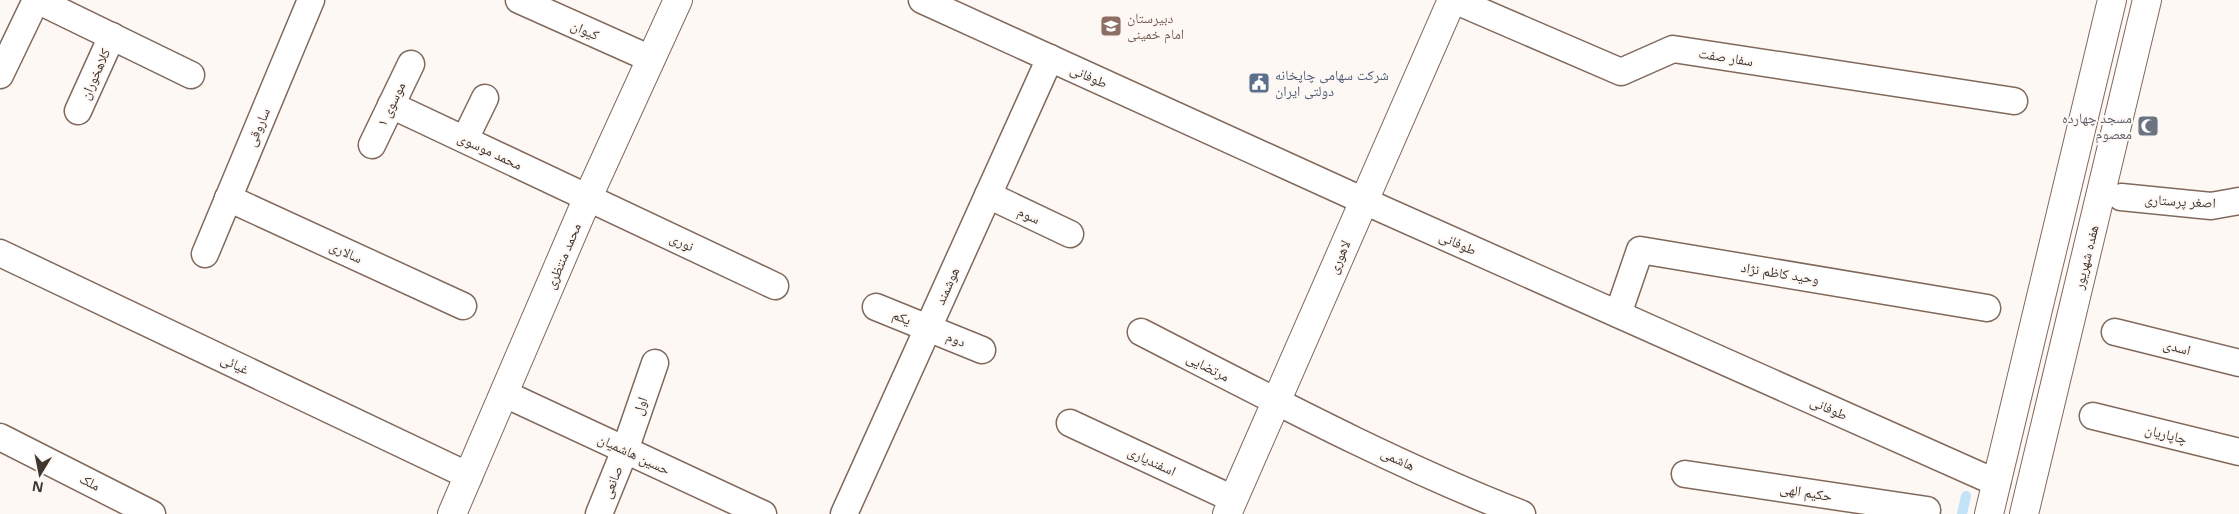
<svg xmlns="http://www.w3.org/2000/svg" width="2239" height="514" font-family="'Open Sans','Noto Naskh Arabic',sans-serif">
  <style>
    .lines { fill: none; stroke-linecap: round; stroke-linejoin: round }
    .stream { stroke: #c3e4f8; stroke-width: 10 }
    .street-casing { stroke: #80695b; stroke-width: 29 }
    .secondary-casing { stroke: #80695b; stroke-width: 30 }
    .primary-casing { stroke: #80695b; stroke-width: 30 }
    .street { stroke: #fff; stroke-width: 26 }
    .secondary { stroke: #fff; stroke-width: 28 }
    .primary { stroke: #fff; stroke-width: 28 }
    .labels { text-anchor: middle; stroke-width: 4; stroke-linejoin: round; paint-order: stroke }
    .education-label { font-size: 14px; fill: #785e54; stroke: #fef8f5; text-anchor: start }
    .street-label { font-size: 14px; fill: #403630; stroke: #fef8f5 }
    .service-label { font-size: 14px; fill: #4e5e75; stroke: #fef8f5; text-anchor: start }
    .worship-label { font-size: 14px; fill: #5b616d; stroke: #fef8f5; text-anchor: end }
  </style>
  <rect width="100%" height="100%" fill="#fef8f5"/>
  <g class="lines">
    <polyline class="stream" points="1962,514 1966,496"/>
    <g class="street-casing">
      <g id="street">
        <polyline points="37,0 191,75"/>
        <polyline points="519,0 651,59"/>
        <polyline points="922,0 1364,201 1997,483"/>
        <polyline points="1454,0 1621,72 1673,49 2014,101"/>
        <polyline points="0,75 36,0"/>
        <polyline points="391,105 775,286"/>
        <polyline points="78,111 112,36"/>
        <polyline points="465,139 485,98"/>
        <polyline points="372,145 411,64"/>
        <polyline points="988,195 1070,234"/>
        <polyline points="2121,197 2211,206 2239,201"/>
        <polyline points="228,198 463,306"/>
        <polyline points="0,253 469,476"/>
        <polyline points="205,254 311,0"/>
        <polyline points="876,307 982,350"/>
        <polyline points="1618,314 1640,250 1987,308"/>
        <path d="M1141 332C1266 396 1391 463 1522 514"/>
        <polyline points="2115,332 2239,363"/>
        <polyline points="505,394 763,514"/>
        <polyline points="2093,416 2239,452"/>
        <polyline points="1070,423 1233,499"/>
        <polyline points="0,437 152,514"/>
        <polyline points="1685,474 1927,510"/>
        <polyline points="599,514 625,450 655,363"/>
        <polyline points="844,514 1050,58"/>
      </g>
    </g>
    <g class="secondary-casing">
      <g id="secondary">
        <polyline points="452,514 588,197 678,0"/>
        <polyline points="1227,514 1452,0"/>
      </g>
    </g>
    <g class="primary-casing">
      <g id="primary">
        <polyline points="1989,514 2112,0"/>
        <polyline points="2024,514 2147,0"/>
      </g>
    </g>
    <use href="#street" class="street"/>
    <use href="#secondary" class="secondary"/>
    <use href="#primary" class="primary"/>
  </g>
  <defs>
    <g id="school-square" transform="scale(1.125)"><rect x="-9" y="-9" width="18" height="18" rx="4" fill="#8d6e63" stroke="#fef8f5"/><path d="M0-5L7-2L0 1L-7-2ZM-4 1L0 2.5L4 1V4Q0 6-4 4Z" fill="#fff"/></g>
    <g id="civic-square" transform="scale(1.125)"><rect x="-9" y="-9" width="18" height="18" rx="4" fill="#5c6f8a" stroke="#fef8f5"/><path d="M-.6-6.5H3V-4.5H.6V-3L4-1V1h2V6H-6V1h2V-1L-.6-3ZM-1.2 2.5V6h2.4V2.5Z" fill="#fff"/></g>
    <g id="mosque-square" transform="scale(1.125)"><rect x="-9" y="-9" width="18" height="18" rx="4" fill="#6b7280" stroke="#fef8f5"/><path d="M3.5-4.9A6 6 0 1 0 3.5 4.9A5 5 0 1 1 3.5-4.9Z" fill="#fff"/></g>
  </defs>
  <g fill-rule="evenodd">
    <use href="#school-square" x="1111" y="26"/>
    <use href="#civic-square" x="1259" y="83"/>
    <use href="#mosque-square" x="2148" y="126"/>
  </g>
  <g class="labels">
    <g class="education-label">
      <text x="1127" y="23">دبیرستان<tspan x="1127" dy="16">امام خمینی</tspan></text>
    </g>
    <g class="street-label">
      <text transform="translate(585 30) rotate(24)" y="5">کیوان</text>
      <text transform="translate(1726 57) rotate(9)" y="5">سفار صفت</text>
      <text transform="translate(95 74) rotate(-66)" y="5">کلاهخوران</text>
      <text transform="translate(1089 76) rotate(24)" y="5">طوفانی</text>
      <text transform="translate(391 104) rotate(-64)" y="5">موسوی ۱</text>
      <text transform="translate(258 127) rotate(-67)" y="5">ساروقی</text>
      <text transform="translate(490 151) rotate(25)" y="5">محمد موسوی</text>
      <text transform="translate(2180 201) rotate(3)" y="5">اصغر پرستاری</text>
      <text transform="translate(1029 215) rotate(25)" y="5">سوم</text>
      <text transform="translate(682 242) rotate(25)" y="5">نوری</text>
      <text transform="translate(1458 243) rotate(24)" y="5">طوفانی</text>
      <text transform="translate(346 252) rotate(25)" y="5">سالاری</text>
      <text transform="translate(563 256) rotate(-67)" y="5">محمد منتظری</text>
      <text transform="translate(1339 257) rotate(-66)" y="5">لاهوری</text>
      <text transform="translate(2086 257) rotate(-76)" y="5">هفده شهریور</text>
      <text transform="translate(1780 273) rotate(9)" y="5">وحید کاظم نژاد</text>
      <text transform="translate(947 286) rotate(-66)" y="5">هوشمند</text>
      <text transform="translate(902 317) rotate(22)" y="5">یکم</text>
      <text transform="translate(956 339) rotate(22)" y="5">دوم</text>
      <text transform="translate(2177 347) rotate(14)" y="5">اسدی</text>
      <text transform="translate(235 364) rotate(25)" y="5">غیائی</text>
      <text transform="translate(1208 367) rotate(27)" y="5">مرتضایی</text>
      <text transform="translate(640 406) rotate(-71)" y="5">اول</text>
      <text transform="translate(1829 408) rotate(24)" y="5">طوفانی</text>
      <text transform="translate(2166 434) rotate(14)" y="5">چاپاریان</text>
      <text transform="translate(634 454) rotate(25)" y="5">حسین هاشمیان</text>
      <text transform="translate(1398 459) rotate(25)" y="5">هاشمی</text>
      <text transform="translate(1152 461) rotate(25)" y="5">اسفندیاری</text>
      <text transform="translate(90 482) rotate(27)" y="5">ملک</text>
      <text transform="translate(612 482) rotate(-68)" y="5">صانعی</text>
      <text transform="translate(1806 492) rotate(9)" y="5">حکیم الهی</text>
    </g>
    <g class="service-label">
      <text x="1275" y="80">شرکت سهامی چاپخانه<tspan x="1275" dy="16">دولتی ایران</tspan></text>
    </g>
    <g class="worship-label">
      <text x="2132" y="123">مسجد چهارده<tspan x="2132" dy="16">معصوم</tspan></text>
    </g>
  </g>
  <g transform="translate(40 474) rotate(190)" stroke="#fef8f5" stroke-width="4" paint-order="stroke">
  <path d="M0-4L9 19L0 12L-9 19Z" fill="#403630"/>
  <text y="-8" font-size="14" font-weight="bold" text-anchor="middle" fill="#403630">N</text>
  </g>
</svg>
